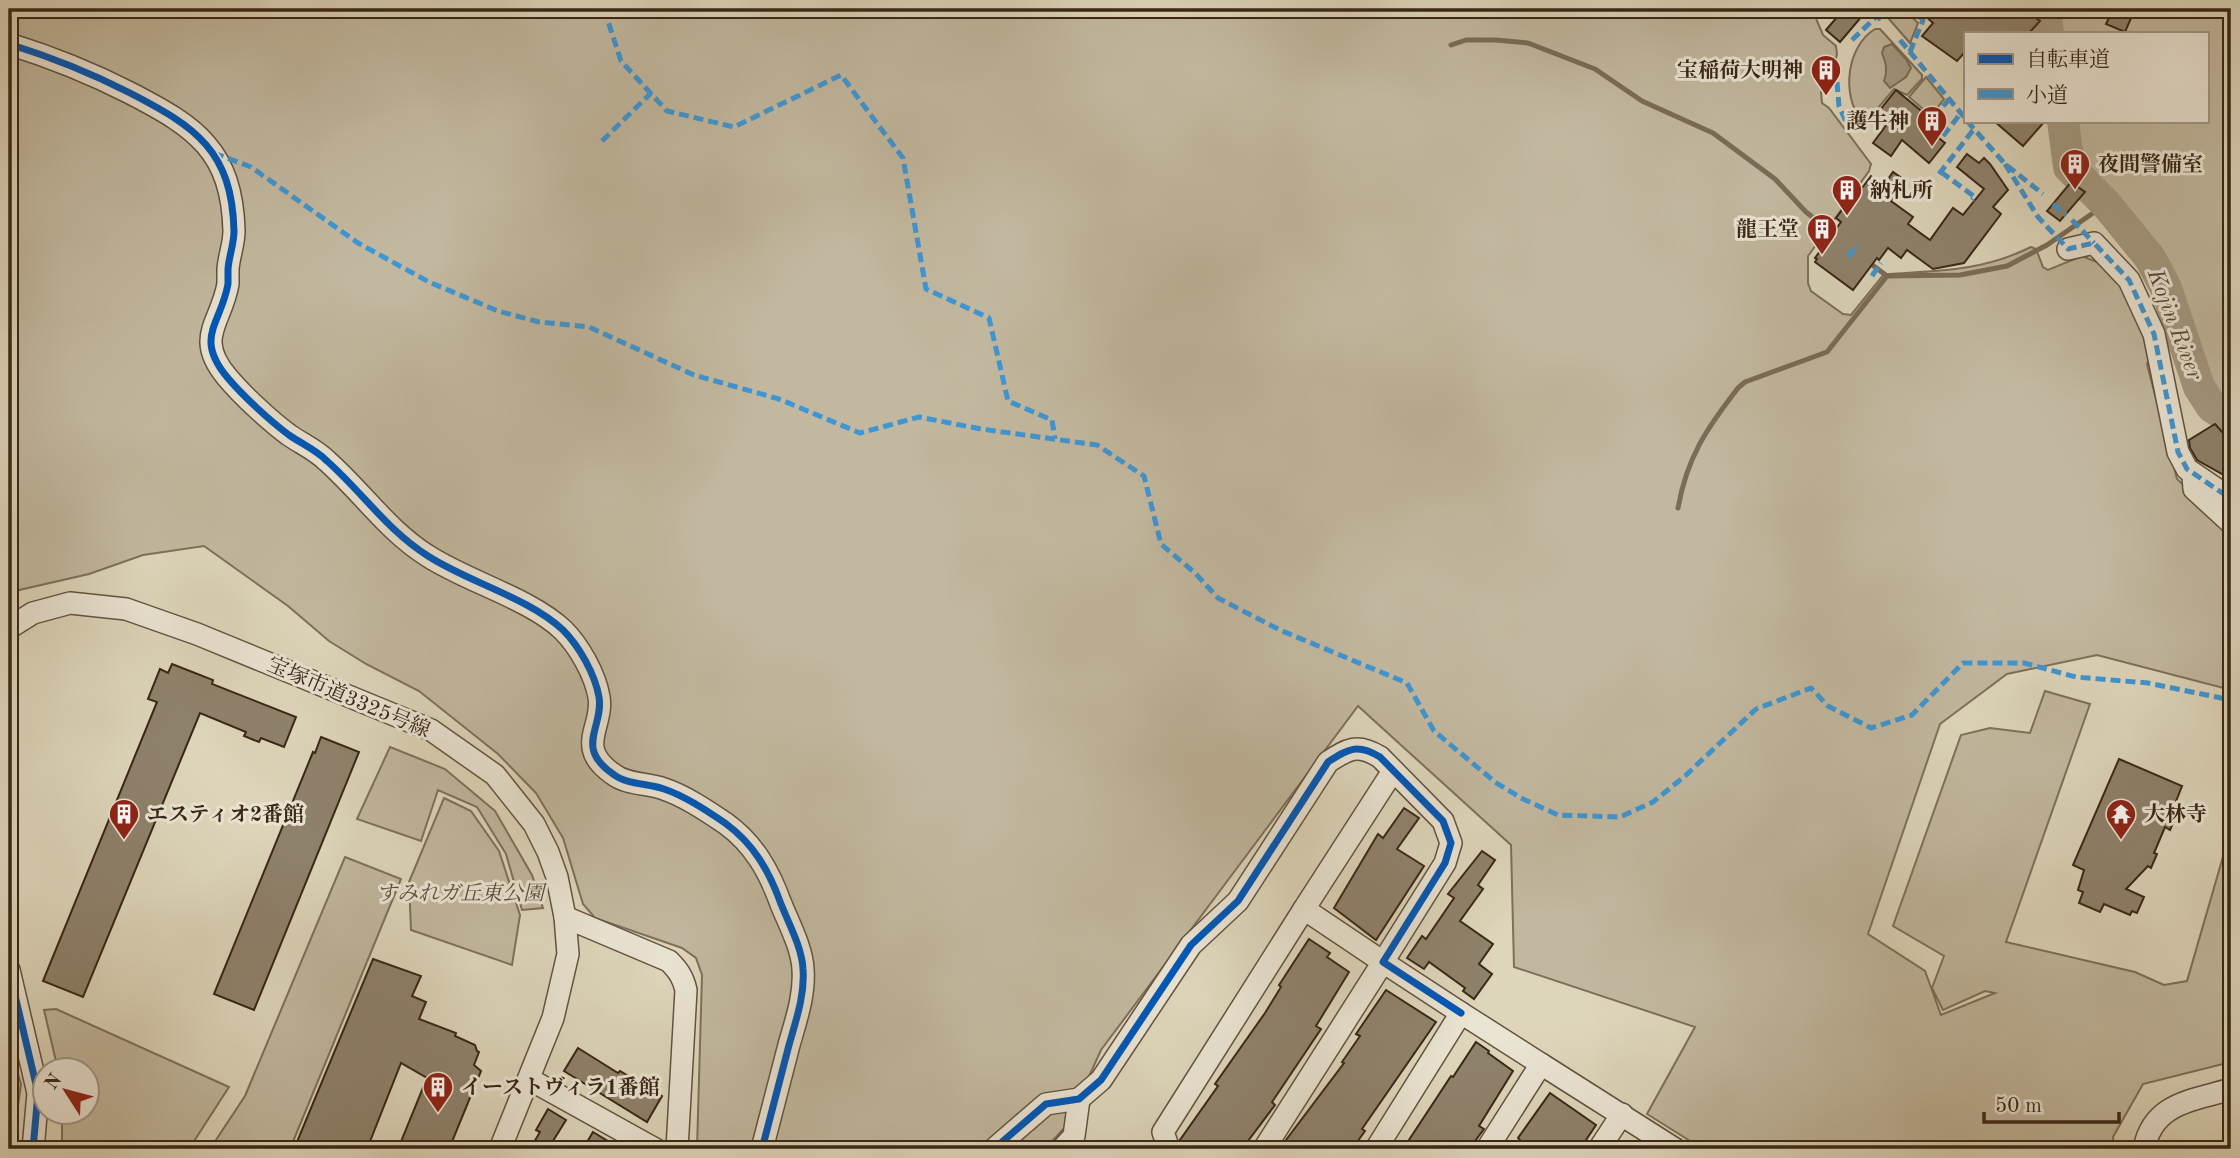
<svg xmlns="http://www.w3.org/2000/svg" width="2240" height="1158" font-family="'Old Standard TT','Noto Serif JP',serif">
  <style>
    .green { fill: #c2b89f; stroke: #7e705a; stroke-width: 2 }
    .water { fill: #a69a83; stroke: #7a6c57; stroke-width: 2 }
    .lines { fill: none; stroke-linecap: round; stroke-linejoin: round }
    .stream { stroke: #7a6c57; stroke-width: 5 }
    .river { stroke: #a69a83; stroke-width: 32 }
    .building { fill: #8f826c; stroke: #392716; stroke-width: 2 }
    .minor-casing { stroke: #62533f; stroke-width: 24 }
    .minor { stroke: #eae4d3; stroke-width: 21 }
    .quiet { stroke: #3e96d4; stroke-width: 5; stroke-dasharray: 10 5; stroke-linecap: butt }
    .cycleway-casing { stroke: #eae4d3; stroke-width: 11 }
    .cycleway { stroke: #0057b8; stroke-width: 7 }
    .labels { text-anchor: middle; stroke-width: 6; stroke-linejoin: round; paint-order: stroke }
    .poi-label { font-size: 21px; font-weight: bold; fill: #392716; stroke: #eae4d3; text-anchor: start }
    .street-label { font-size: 21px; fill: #392716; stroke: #eae4d3 }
    .park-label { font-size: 21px; font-style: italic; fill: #5b4b38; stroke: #eae4d3 }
    .water-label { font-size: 23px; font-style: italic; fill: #5a4a37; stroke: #eae4d3 }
  </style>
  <rect width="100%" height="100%" fill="#ded6bb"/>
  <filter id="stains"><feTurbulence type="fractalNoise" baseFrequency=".00286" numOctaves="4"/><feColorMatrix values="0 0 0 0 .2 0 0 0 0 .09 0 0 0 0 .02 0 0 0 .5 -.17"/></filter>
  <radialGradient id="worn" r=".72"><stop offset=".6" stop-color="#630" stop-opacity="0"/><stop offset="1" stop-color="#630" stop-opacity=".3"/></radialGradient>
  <g class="green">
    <path d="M9 9H1812L1823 35 1836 46 1837 54 1830 83 1821 92 1822 103 1829 108 1871 164 1869 171 1808 256V283L1811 291 1843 314 1851 315 1884 274H1887C1939 271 1983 271 2031 247L2036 249 2043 267 2048 270 2082 256 2102 264 2123 284 2145 336 2151 355 2147 364 2177 479 2231 529V690L2097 655 2007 674 1940 724 1868 934 1925 971 1941 1015 1995 993 1985 991 1943 1010 1932 988 1944 956 1893 926 1961 735 1990 728 2030 733 2045 691 2090 704 2006 942 2135 972 2164 985 2187 981 2231 829V1062L2143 1084 2113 1137 2114 1149H1703L1647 1114 1695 1027 1514 967 1511 845 1358 706 1101 1050 1067 1125 1045 1149H697L702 975 696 958 682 948 595 918 583 904 563 838 536 793 498 754 419 691 366 664 329 641 288 606 204 546 143 555 89 574 15 591 9 597Z"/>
    <polygon points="1899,9 1904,9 1918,23 1910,43 1889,19"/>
    <polygon points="2053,9 2231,9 2231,411 2215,399 2200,368 2173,285 2165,269 2141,235 2074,157 2070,121 2207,121 2207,33 2057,33"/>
    <path d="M1875 29H1880L1922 75V79L1907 95 1894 89 1867 121 1861 120C1841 94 1847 46 1875 29Z"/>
    <polygon points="1926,77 1944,99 1931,116 1909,97"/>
    <polygon points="390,747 445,769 495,811 532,875 543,908 522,910 506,854 477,807 438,790 421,841 357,819"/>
    <polygon points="444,798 471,811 499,851 520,915 512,965 411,930 409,882"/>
    <polygon points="345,857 401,879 290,1149 210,1149 245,1096"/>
    <polygon points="56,1009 229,1087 189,1149 60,1149 62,1143 62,1113 88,1112 88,1070 58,1070 44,1010"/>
    <polygon points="9,1044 21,1084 12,1149 9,1149"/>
  </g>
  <path class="water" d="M1892 44 1906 59 1911 68 1906 77 1890 88 1884 81C1888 71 1886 63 1882 53L1884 47Z"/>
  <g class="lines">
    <g class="stream">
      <polyline points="1451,45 1466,40 1496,40 1528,43 1595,69 1642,101 1713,133 1775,179 1806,212 1838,237"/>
      <polyline points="1867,261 1887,276 1960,275 2007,266 2047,245 2106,204"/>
      <path d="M1678 508C1687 457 1707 428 1738 388L1745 382 1827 352 1887 276"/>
    </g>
    <g class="river">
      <polyline points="2045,9 2048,33"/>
      <polyline points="2063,121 2069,167 2106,204 2150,258 2166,288 2199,387 2212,407 2231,419"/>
    </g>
  </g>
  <g class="building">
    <polygon points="1844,9 1868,9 1840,42 1826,30"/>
    <polygon points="1918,9 2039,9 2033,16 2040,21 2029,33 1965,33 1965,52 1957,61 1922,36 1933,23"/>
    <polygon points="2113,9 2135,9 2125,32 2106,24"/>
    <polygon points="1896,90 1931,119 1925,127 1945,143 1929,163 1902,140 1891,156 1873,143 1887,124 1876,115"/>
    <polygon points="1994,121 2045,121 2023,146"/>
    <polygon points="1967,154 1979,163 1984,158 1990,164 2008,190 1993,207 2001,214 1964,263 1933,269 1907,250 1901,258 1888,248 1879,260 1877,258 1853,290 1815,262 1817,259 1815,258 1841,222 1836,218 1845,206 1847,208 1871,176 1884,185 1893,172 1906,181 1891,201 1913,217 1908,224 1930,240 1953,208 1963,215 1984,189 1957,167"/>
    <polygon points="2071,182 2085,192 2060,221 2047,211"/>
    <polygon points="2215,424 2223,433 2231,426 2231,479 2197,460 2190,448 2189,440"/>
    <polygon points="172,664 213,680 212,684 296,717 284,747 261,738 259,742 244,736 246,732 200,713 83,997 43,981 157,702 148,699 160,669 168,673"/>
    <polygon points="321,737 359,752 254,1010 214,994 313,752 315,753"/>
    <polygon points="2119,759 2182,786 2173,809 2178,811 2170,830 2165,827 2154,853 2157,854 2151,868 2148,866 2126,889 2144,897 2137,913 2132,911 2130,915 2104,904 2100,912 2079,903 2083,892 2078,890 2084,870 2073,865"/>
    <polygon points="1404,808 1419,818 1397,849 1424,866 1376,940 1334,908 1378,834 1383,838"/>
    <polygon points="1482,851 1495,860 1478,885 1483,889 1460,921 1493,944 1479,964 1492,974 1474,999 1463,991 1465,988 1429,962 1424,969 1407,958 1422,936 1426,939 1454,898 1448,894"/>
    <polygon points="1309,939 1330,953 1327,957 1349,972 1316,1026 1321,1029 1272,1102 1275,1105 1242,1149 1187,1149 1182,1145 1180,1140 1218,1086 1215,1084 1265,1013 1281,987 1279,985"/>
    <polygon points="373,959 421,976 412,996 426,1002 419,1019 456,1033 455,1036 475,1045 477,1051 479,1052 474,1065 481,1071 449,1149 398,1149 427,1078 401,1063 367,1149 294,1149"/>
    <polygon points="1386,990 1436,1022 1362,1129 1365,1131 1352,1149 1299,1149 1286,1140 1344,1063 1342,1062 1360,1036 1356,1034"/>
    <polygon points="1476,1042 1489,1051 1488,1053 1513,1071 1479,1126 1484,1129 1469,1149 1403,1149 1451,1076 1453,1077"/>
    <polygon points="578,1048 618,1073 620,1071 662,1096 647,1122 564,1071"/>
    <polygon points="1550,1093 1596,1125 1580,1149 1513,1149 1520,1140 1518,1138"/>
    <polygon points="548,1109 566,1120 548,1149 530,1149 540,1132 536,1130"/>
    <polygon points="593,1132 621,1149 583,1149"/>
  </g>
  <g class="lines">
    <g class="minor-casing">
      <g id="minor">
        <path d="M9 44C51 57 91 73 130 93 196 127 232 151 234 231 234 244 229 256 228 269 228 270 228 283 228 284 221 324 194 337 227 377 242 395 270 421 289 435 302 444 316 450 327 461 362 492 388 531 428 556 468 582 529 598 563 630 579 646 595 674 599 697 604 727 574 747 613 774 627 785 648 783 664 789 685 796 707 811 725 823 754 844 769 871 781 904 789 924 802 948 803 969 805 995 796 1020 789 1045 780 1080 771 1114 762 1149"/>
        <polyline points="2068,249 2094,243 2129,280 2154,334 2178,452 2187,469 2231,499"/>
        <polyline points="2193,476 2194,489 2231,523"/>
        <polyline points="9,628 33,613 70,603 126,609 197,634 431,730 495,775 534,824 548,852 557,877 565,917 568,954 553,1018 500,1149"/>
        <path d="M565 917 669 961C678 970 683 977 686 990L677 1149"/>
        <polyline points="9,970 38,1093 33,1149"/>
        <polyline points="529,1079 655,1149"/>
        <path d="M994 1149 1046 1104 1079 1099 1101 1080 1191 945 1238 901 1328 762C1348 749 1357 743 1380 757L1443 821 1451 843 1445 863 1383 962 1461 1013"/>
        <polyline points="1062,1149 1074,1136 1079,1099"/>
        <polyline points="1169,1149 1163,1132 1304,909"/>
        <polyline points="1264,1149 1383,962 1304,909 1393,771"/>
        <polyline points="1376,1149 1461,1013 1541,1064"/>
        <polyline points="1487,1149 1541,1064 1675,1149"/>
        <polyline points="1599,1149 1622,1114"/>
        <path d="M2144 1149C2153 1102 2193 1101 2231 1089"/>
      </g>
    </g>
    <use href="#minor" class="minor"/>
    <g class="quiet">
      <polyline points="604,9 621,61 667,111 734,127 841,75 903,158 926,289 989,318 1008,401 1052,420 1055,439"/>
      <polyline points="1852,40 1877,16 1884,23"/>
      <polyline points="1900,40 1965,118"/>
      <polyline points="1910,52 1923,20 1911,9"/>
      <polyline points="1837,82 1839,106 1847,124"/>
      <polyline points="1934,118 1949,99"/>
      <polyline points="1967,121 2005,164 2043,194"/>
      <polyline points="1943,136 1961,113"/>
      <polyline points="602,141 651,93"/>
      <polyline points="214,153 251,167 358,243 429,282 498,311 539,322 589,327 694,375 779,399 860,433 919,417 981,429 1097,445 1144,476 1161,544 1195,573 1218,598 1280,630 1407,683 1434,731 1495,782 1521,798 1558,815 1620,817 1653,802 1685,776 1756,709 1811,688 1828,706 1871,728 1912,715 1963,663 2024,663 2076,677 2148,683 2231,700"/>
      <polyline points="2005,164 2038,217 2068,249 2094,243 2129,280 2154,334 2178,452 2187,469 2231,499"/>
      <polyline points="1941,172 1975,197 1972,200"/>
      <polyline points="1939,174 1974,129"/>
      <polyline points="2053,204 2066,215"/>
      <polyline points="2072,220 2094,243"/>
      <polyline points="1848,257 1858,244"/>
      <polyline points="1872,276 1881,263"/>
    </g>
    <g class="cycleway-casing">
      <g id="cycleway">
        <path d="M9 44C51 57 91 73 130 93 196 127 232 151 234 231 234 244 229 256 228 269 228 270 228 283 228 284 221 324 194 337 227 377 242 395 270 421 289 435 302 444 316 450 327 461 362 492 388 531 428 556 468 582 529 598 563 630 579 646 595 674 599 697 604 727 574 747 613 774 627 785 648 783 664 789 685 796 707 811 725 823 754 844 769 871 781 904 789 924 802 948 803 969 805 995 796 1020 789 1045 780 1080 771 1114 762 1149"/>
        <polyline points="9,970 38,1093 33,1149"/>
        <path d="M994 1149 1046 1104 1079 1099 1101 1080 1191 945 1238 901 1328 762C1348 749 1357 743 1380 757L1443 821 1451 843 1445 863 1383 962 1461 1013"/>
      </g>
    </g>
    <use href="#cycleway" class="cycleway"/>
  </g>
  <defs>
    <g id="building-pin" transform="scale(1.575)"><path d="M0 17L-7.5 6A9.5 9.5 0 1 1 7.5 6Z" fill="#8f2418" stroke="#eae4d3"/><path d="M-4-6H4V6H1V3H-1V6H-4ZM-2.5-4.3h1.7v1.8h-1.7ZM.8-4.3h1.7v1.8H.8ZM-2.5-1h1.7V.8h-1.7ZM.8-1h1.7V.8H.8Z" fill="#fff"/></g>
    <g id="temple-pin" transform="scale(1.575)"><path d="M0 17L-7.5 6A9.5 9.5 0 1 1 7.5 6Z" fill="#8f2418" stroke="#eae4d3"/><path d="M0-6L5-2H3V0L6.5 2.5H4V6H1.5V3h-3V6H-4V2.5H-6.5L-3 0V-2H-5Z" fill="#fff"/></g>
  </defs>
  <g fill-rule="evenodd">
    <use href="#building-pin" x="1826" y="70"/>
    <use href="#building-pin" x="1932" y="121"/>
    <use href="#building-pin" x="2075" y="164"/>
    <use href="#building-pin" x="1847" y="190"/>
    <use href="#building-pin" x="1822" y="229"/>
    <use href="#building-pin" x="124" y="814"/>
    <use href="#temple-pin" x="2121" y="814"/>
    <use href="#building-pin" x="438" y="1087"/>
  </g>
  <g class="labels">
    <g class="poi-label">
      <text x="1803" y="77" text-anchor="end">宝稲荷大明神</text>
      <text x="1909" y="128" text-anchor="end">護牛神</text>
      <text x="2098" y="171">夜間警備室</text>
      <text x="1870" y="197">納札所</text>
      <text x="1799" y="236" text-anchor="end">龍王堂</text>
      <text x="147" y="821">エスティオ2番館</text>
      <text x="2144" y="821">大林寺</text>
      <text x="461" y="1094">イーストヴィラ1番館</text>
    </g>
    <g class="street-label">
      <text transform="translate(349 697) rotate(23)" y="7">宝塚市道3325号線</text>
    </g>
    <g class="park-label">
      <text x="460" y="900">すみれガ丘東公園</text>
    </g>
    <g class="water-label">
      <text transform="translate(2176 324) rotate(69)" y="8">Kojin River</text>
    </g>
  </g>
  <rect width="2240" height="1158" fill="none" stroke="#ded6bb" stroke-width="35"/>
  <rect x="10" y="10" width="2219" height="1137" fill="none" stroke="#392716" stroke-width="3.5"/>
  <rect x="18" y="18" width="2205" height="1123" fill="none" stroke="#392716" stroke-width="2"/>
  <rect x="1964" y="32" width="245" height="91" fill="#eae4d3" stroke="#a39887" stroke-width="2"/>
  <rect x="1978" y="54" width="35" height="10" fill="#0057b8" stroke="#a39887" stroke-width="2"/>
  <text x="2026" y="66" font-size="21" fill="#392716">自転車道</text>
  <rect x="1978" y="89" width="35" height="10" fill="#3e96d4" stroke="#a39887" stroke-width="2"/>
  <text x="2026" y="102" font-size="21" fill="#392716">小道</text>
  <g transform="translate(66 1091) rotate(306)"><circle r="33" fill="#eae4d3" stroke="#a39887" stroke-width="2"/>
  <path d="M0-5L12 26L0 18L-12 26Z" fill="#8f2418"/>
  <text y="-10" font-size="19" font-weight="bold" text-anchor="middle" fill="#392716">N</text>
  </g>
  <path d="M1984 1112v10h135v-10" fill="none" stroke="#392716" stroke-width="3.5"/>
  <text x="1995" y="1112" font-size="21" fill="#392716" stroke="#eae4d3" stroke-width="5" paint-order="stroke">50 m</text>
  <rect width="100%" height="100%" filter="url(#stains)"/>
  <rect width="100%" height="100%" fill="url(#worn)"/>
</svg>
